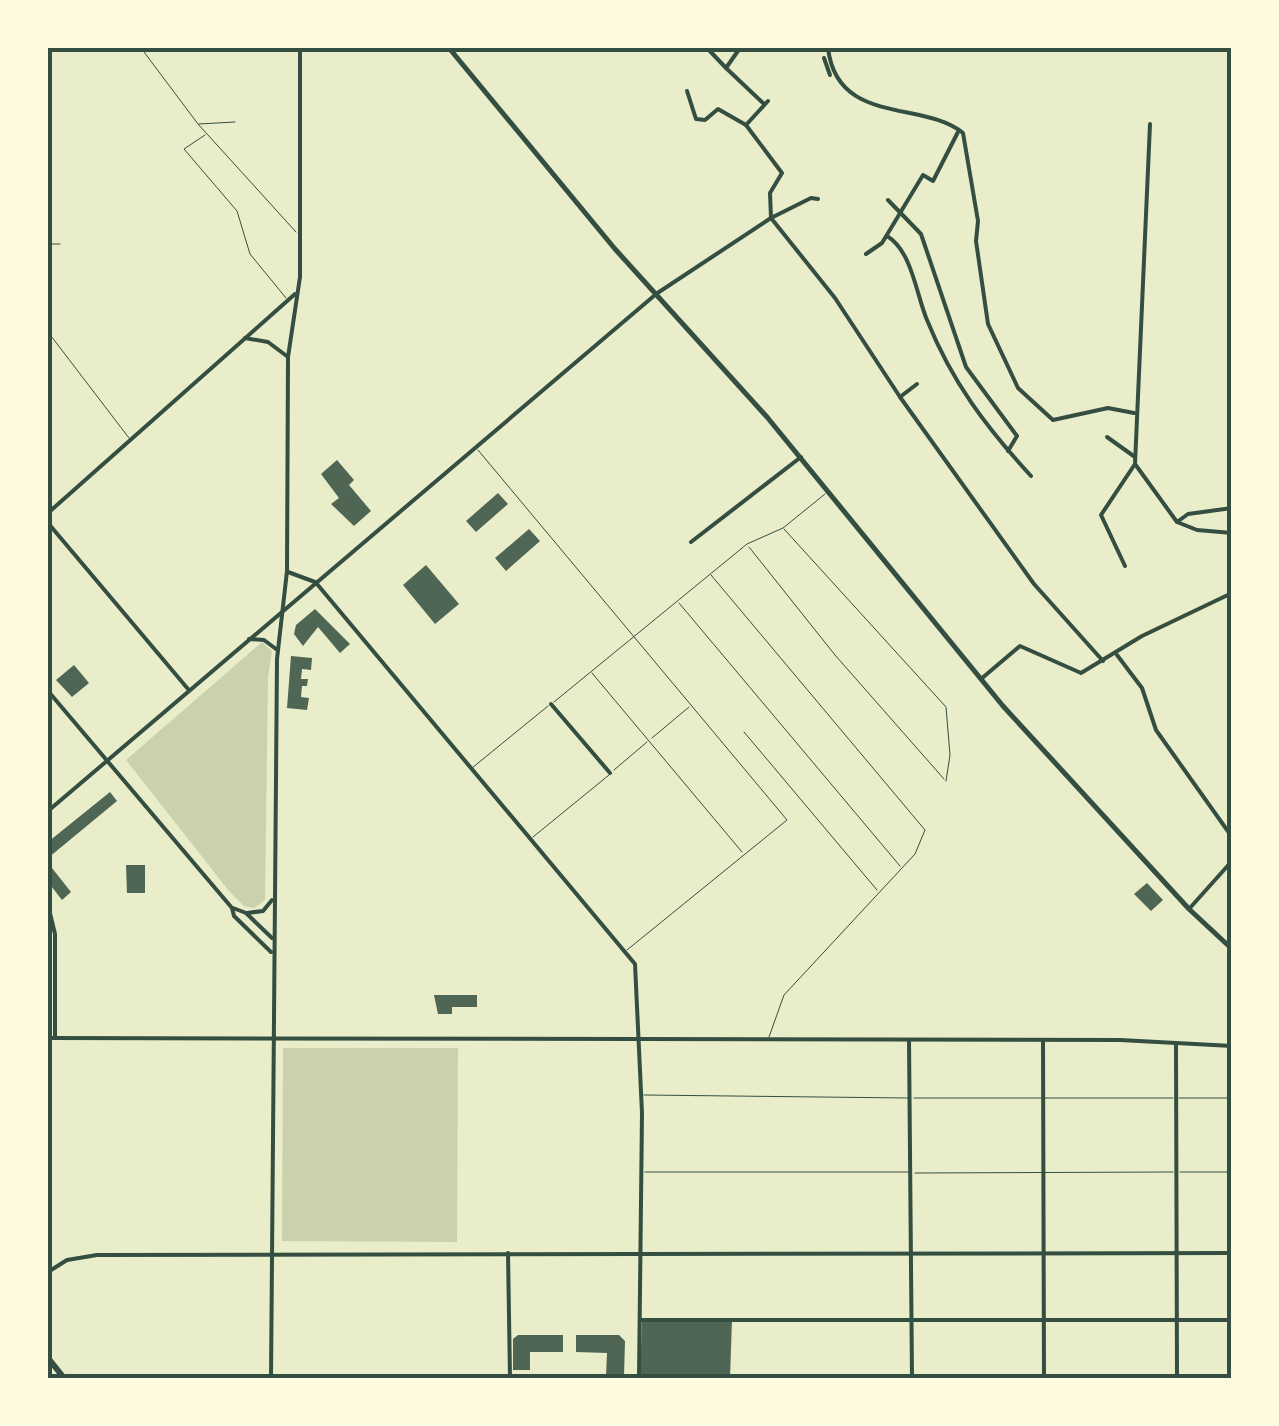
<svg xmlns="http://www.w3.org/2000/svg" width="1279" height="1426" font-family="'Work Sans',sans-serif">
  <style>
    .green { fill: #cad2ad }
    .building { fill: #4f6655 }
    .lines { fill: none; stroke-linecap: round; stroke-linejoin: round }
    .service { stroke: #344e41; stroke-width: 1 }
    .minor { stroke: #344e41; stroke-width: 4 }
    .tertiary { stroke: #344e41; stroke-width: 4 }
    .secondary { stroke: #344e41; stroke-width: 5 }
    .trunk { stroke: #344e41; stroke-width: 6 }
    .neatline { fill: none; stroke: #344e41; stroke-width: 4 }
  </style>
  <rect width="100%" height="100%" fill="#e9edc9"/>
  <g class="green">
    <polygon points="262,642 272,651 268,678 265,900 254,908 244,906 229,891 126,760"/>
    <polygon points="283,1048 458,1048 457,1242 282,1241"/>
  </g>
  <g class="building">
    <polygon points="337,460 354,480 349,485 371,511 354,526 331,504 339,498 321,474"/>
    <polygon points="498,493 508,504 476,532 466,521"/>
    <polygon points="529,529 540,541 506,571 495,558"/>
    <polygon points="426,565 459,604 435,624 403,585"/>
    <polygon points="315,609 350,644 340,653 318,627 303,646 294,634 296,625"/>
    <polygon points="291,656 312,658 311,670 302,669 301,679 308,679 307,686 302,686 301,697 309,698 307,710 287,708"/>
    <polygon points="74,665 89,683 72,697 56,680"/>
    <polygon points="110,792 117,801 48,858 48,842"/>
    <polygon points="48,863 71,892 62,900 48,882"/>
    <polygon points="126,865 145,865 145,893 127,893"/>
    <polygon points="1147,883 1163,900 1151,911 1134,894"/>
    <polygon points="434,995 477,995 477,1007 452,1007 452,1014 438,1014"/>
    <polygon points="732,1320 730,1378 640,1378 642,1321"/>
    <polygon points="518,1335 563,1335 563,1352 530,1352 530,1370 513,1370 513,1339"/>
    <polygon points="576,1335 619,1335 625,1341 624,1376 606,1376 607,1353 576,1352"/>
  </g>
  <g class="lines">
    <g class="service">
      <polyline points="141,48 198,124 296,232"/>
      <polyline points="199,124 235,122"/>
      <polyline points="205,135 184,149 237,211 250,254 286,298"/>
      <polyline points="48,244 60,244"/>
      <polyline points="48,332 129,438"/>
      <polyline points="478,450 787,820 627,950"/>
      <polyline points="784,529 946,707 950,755 946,781"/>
      <polyline points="749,547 835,655 944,779"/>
      <polyline points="711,575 925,830 915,854 784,995 769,1037"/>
      <polyline points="679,603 900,866"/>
      <polyline points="592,673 742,852"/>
      <polyline points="554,702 747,544 783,528 825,494"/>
      <polyline points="744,732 877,890"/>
      <polyline points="652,738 689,707"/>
      <polyline points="472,768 548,706"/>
      <polyline points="614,770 647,742"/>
      <polyline points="533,837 609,775"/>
      <polyline points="644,1095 908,1098"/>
      <polyline points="914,1098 1173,1098"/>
      <polyline points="1179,1098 1232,1098"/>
      <polyline points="645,1172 908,1172"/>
      <polyline points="1180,1172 1232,1172"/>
      <polyline points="915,1173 1173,1172"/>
    </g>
    <g class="minor">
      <polyline points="707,48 726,68"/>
      <polyline points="740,48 726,68 763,103"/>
      <path d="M828 48C837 126 924 100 963 133L978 221 976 241 988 324 1018 388 1053 420 1108 408 1134 413"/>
      <polyline points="824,58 830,75"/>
      <polyline points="687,91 696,119 705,120 718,109 746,125"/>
      <polyline points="768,101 746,125 782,173 770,193 771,218 835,298 900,397 1034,584 1103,661"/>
      <polyline points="1150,124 1135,464 1177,522 1188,514 1232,508"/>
      <polyline points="888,200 921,234 966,367 1017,436 1008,451"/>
      <path d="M887 236C912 251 916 294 927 320 952 382 986 427 1031 476"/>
      <polyline points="866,254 882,243 923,175 933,181 958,132"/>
      <polyline points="656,294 771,218 811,198 818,199"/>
      <polyline points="245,338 268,342 288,357"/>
      <polyline points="900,397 917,384"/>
      <polyline points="1107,437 1135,457"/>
      <polyline points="48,513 295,294"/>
      <polyline points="1177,522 1197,530 1232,533"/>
      <polyline points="48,523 188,689"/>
      <polyline points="691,542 801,457"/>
      <polyline points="1125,566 1101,515 1135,464"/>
      <polyline points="317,584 635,964 642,1113 639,1378"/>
      <polyline points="1117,655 1142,688 1156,730 1232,837"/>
      <polyline points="981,679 1020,646 1081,673 1142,636 1232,593"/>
      <polyline points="551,704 610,773"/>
      <polyline points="48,905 55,934 55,1038"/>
      <polyline points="1189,909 1232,861"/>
      <polyline points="909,1040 912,1378"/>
      <polyline points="1043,1040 1044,1378"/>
      <polyline points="1176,1046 1177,1378"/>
      <polyline points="508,1253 510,1378"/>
      <polyline points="48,1272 67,1260 97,1255 1232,1253"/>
      <polyline points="640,1320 1232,1320"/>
    </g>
    <g class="tertiary">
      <polyline points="288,572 315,582"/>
      <polyline points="249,639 264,640 276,649"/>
      <polyline points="48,691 232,908 234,916 271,952"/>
      <polyline points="48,811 655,295"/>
      <polyline points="233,908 246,913 272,938"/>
      <polyline points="247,913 263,911 272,900"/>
      <polyline points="48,1038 1120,1040 1232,1046"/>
      <polyline points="271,1378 277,659 287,571 288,357 300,277 300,48"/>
    </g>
    <polyline class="secondary" points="449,48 615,249 767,417 1003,706 1189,909 1232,949"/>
    <polyline class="trunk" points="48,1358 64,1378"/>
  </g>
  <rect width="1279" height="1426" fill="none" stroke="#fefae0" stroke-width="100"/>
  <rect x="50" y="50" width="1179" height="1326" class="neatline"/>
</svg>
